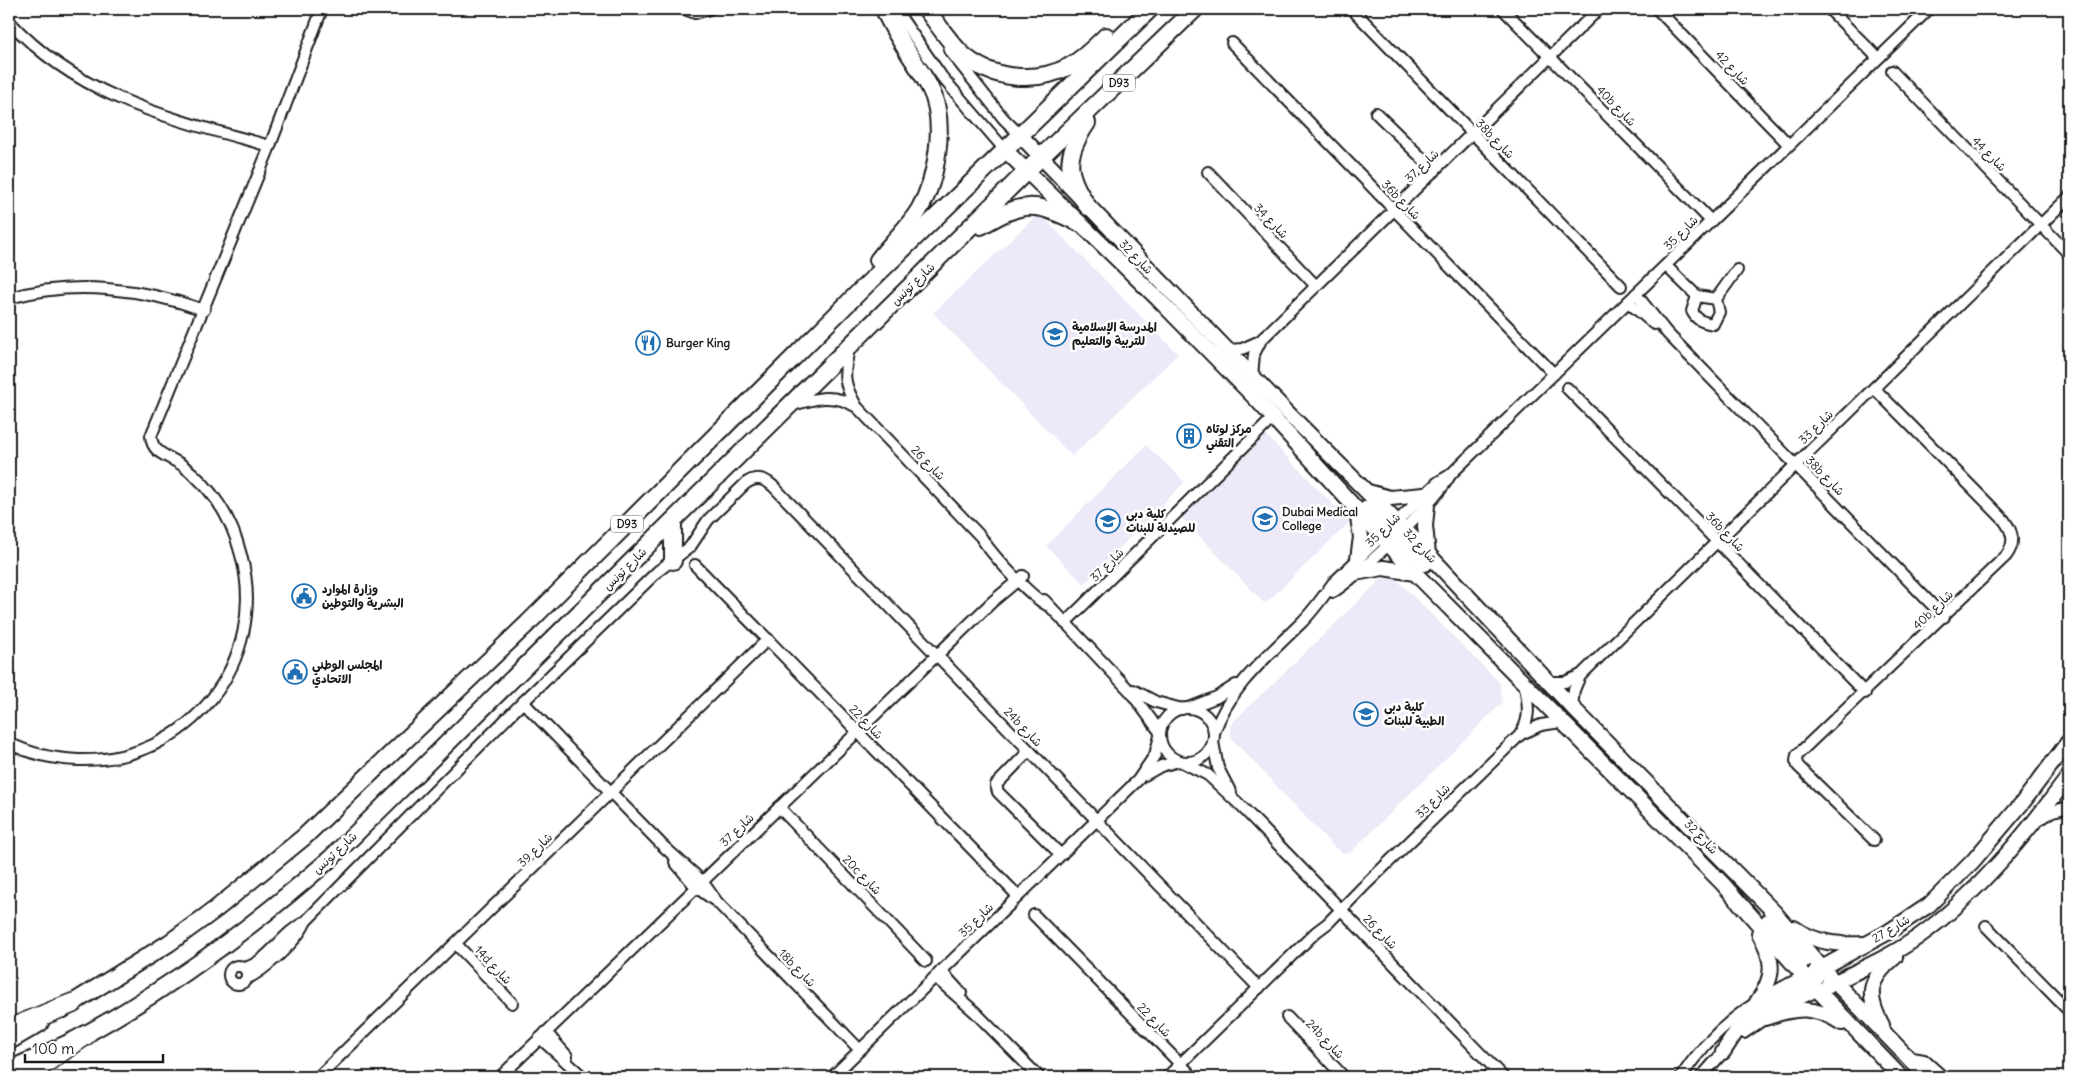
<svg xmlns="http://www.w3.org/2000/svg" width="2078" height="1086" font-family="Delius,'Playpen Sans Arabic',sans-serif">
  <style>
    .built { fill: #eee9f8 }
    .lines { fill: none; stroke-linecap: round; stroke-linejoin: round }
    .street-casing { stroke: #1c1c1c; stroke-width: 14 }
    .secondary-casing { stroke: #1c1c1c; stroke-width: 18 }
    .primary-casing { stroke: #1c1c1c; stroke-width: 20 }
    .highway-casing { stroke: #1c1c1c; stroke-width: 22 }
    .street { stroke: #fff; stroke-width: 10 }
    .secondary { stroke: #fff; stroke-width: 14 }
    .primary { stroke: #fff; stroke-width: 16 }
    .highway { stroke: #fff; stroke-width: 19 }
    .labels { text-anchor: middle; stroke-width: 5; stroke-linejoin: round; paint-order: stroke }
    .shield { fill: #fff; stroke: #606060; stroke-width: 1 }
    .shield-label { font-size: 11px; font-weight: bold; fill: #1c1c1c }
    .street-label { font-size: 12px; fill: #1c1c1c; stroke: #fff }
    .poi-label { font-size: 12px; font-weight: bold; fill: #1c1c1c; stroke: #fff; text-anchor: start }
  </style>
  <rect width="100%" height="100%" fill="#fff"/>
  <filter id="ink" filterUnits="userSpaceOnUse"><feTurbulence type="fractalNoise" baseFrequency=".02" numOctaves="2"/><feDisplacementMap in="SourceGraphic" scale="10" xChannelSelector="R" yChannelSelector="G"/><feConvolveMatrix kernelMatrix="1 2 1 2 8 2 1 2 1" color-interpolation-filters="sRGB"/></filter>
  <g filter="url(#ink)">
    <g class="built">
      <polygon points="1039,213 1178,354 1072,456 933,313"/>
      <polygon points="1266,435 1350,522 1265,604 1181,517"/>
      <polygon points="1146,445 1185,482 1084,584 1046,546"/>
      <polygon points="1381,579 1396,579 1500,683 1502,703 1350,853 1343,853 1334,847 1231,738 1230,725"/>
    </g>
    <g class="lines">
      <g class="street-casing">
        <g id="street">
          <polyline points="685,9 695,13 709,9"/>
          <polyline points="895,9 942,77 1005,150"/>
          <polyline points="1352,9 1621,286"/>
          <polyline points="1503,9 1711,221"/>
          <polyline points="1657,9 1789,145"/>
          <polyline points="1829,9 1878,58"/>
          <path d="M9 21C80 99 173 119 270 146"/>
          <polyline points="1232,43 1554,374"/>
          <polyline points="949,50 1003,118 1020,135"/>
          <polyline points="1892,71 2069,254"/>
          <polyline points="1376,113 1435,171"/>
          <polyline points="1208,172 1316,286"/>
          <polyline points="1666,266 1697,296 1716,299"/>
          <polyline points="1636,294 1667,333 1944,617"/>
          <path d="M1697 296 1692 311C1697 321 1703 322 1713 324L1719 312 1716 299 1737 270"/>
          <path d="M9 298C73 280 142 288 204 310"/>
          <polyline points="1628,302 1654,324"/>
          <path d="M849 349C843 375 843 384 857 407L981 537C991 554 1030 596 1047 605"/>
          <polyline points="1228,350 1242,349 1260,341"/>
          <polyline points="1252,376 1254,354 1261,340 1599,9"/>
          <polyline points="1567,388 1865,693"/>
          <path d="M1874 388 2004 520C2013 532 2016 543 2006 556L1797 755 1796 761 1798 766 1874 840"/>
          <path d="M793 405C816 398 833 393 855 406"/>
          <polyline points="695,565 1018,896"/>
          <path d="M1333 592C1356 578 1439 499 1450 475"/>
          <polyline points="1044,600 1130,691 1160,732"/>
          <polyline points="1065,623 1273,418"/>
          <polyline points="1548,682 1565,682 1581,675 2069,197"/>
          <polyline points="1133,690 1156,702 1182,709"/>
          <polyline points="523,702 662,845 702,881 717,902 860,1050"/>
          <polyline points="1572,707 1574,690 1580,676"/>
          <polyline points="1189,708 1217,697 1236,685"/>
          <circle cx="1187" cy="735" r="27"/>
          <path d="M1214 733C1230 686 1267 657 1302 622 1314 610 1323 597 1333 583L1438 482 1450 475 1929 9"/>
          <path d="M1521 733C1531 718 1528 704 1525 686"/>
          <polyline points="1213,742 1218,768 1231,793"/>
          <path d="M9 743C30 754 54 759 78 760 188 764 270 661 241 555 232 519 212 487 182 465 169 456 152 454 151 436L268 151 322 9"/>
          <polyline points="1029,751 996,785 998,792 1061,855"/>
          <polyline points="1182,762 1208,775 1239,804 1503,1077"/>
          <polyline points="1145,775 1161,766 1179,761"/>
          <polyline points="779,807 926,961"/>
          <polyline points="2039,820 2053,811 2069,807"/>
          <polyline points="675,862 696,887 714,900"/>
          <polyline points="1034,915 1193,1077"/>
          <polyline points="1986,926 2069,1011"/>
          <polyline points="456,944 512,1003"/>
          <circle cx="238" cy="975" r="9"/>
          <path d="M245 968C269 961 282 933 305 922L523 702 658 571 690 547 708 520 745 484C755 476 764 478 773 486L1259 988"/>
          <polyline points="941,971 961,993"/>
          <polyline points="935,977 975,1012 1039,1077"/>
          <path d="M246 979C264 971 297 941 305 923"/>
          <polyline points="1287,1017 1344,1077"/>
          <polyline points="546,1032 567,1056"/>
          <polyline points="1744,1033 1777,1010 1817,991"/>
          <polyline points="540,1038 583,1077"/>
          <polyline points="1907,1057 1924,1060 1943,1077"/>
          <polyline points="318,1077 768,639"/>
          <polyline points="500,1077 992,602 1023,576"/>
          <polyline points="832,1077 1138,780 1155,755 1160,736"/>
          <polyline points="1167,1077 1316,932 1328,923 1363,887 1521,734 1541,725 1561,722"/>
          <polyline points="1488,1077 1495,1070"/>
          <path d="M1681 1077C1713 1028 1751 1002 1804 976"/>
          <polyline points="1701,1077 1727,1048"/>
        </g>
      </g>
      <g class="secondary-casing">
        <g id="secondary">
          <polyline points="1020,135 1286,411 1414,539 1572,707 1775,913 1828,975 1927,1077"/>
          <polyline points="1005,150 1158,299 1255,398 1415,573 1723,884 1804,976 1901,1077"/>
          <polyline points="1368,492 1390,498 1424,495"/>
          <polyline points="1427,505 1425,526 1428,554"/>
          <path d="M1367 508C1377 519 1387 535 1403 528"/>
          <polyline points="1357,511 1361,537 1358,559"/>
          <path d="M1383 536C1401 533 1414 553 1425 564"/>
          <polyline points="1355,573 1383,568 1415,573"/>
          <polyline points="1768,921 1804,961"/>
          <path d="M1794 928C1815 943 1838 945 1864 944"/>
          <polyline points="1816,971 1885,934 1929,905 1973,861 2023,802 2069,741"/>
          <path d="M1827 986C1857 971 1890 957 1918 937 1977 895 2026 834 2069 776"/>
          <path d="M1757 1002C1776 975 1774 961 1759 933"/>
          <path d="M1765 1018C1796 1007 1813 1005 1842 1023"/>
          <path d="M1882 1025C1865 994 1869 979 1895 957"/>
          <polyline points="1723,1052 1736,1032 1753,1017 1816,977"/>
        </g>
      </g>
      <g class="primary-casing">
        <g id="primary">
          <path d="M926 9C938 24 948 41 962 54 991 80 1036 84 1070 66 1084 58 1095 47 1106 36"/>
          <path d="M1087 123C1064 157 1065 173 1088 207"/>
          <path d="M981 226C1023 201 1035 201 1079 223"/>
          <path d="M878 260C891 243 908 228 919 210 937 179 947 121 930 88 916 61 895 37 884 9"/>
          <polyline points="673,561 673,521"/>
          <polyline points="63,1009 169,943 216,909 304,837 528,623 858,293 1150,9"/>
          <polyline points="9,1041 40,1023"/>
          <path d="M9 1070C35 1058 63 1047 88 1033 176 984 255 925 331 858L1041 157 1195 9"/>
        </g>
      </g>
      <g class="highway-casing">
        <g id="highway">
          <polyline points="9,1029 73,1003"/>
          <polyline points="25,1077 86,1035"/>
        </g>
      </g>
      <use href="#street" class="street"/>
      <use href="#secondary" class="secondary"/>
      <use href="#primary" class="primary"/>
      <use href="#highway" class="highway"/>
    </g>
  </g>
  <defs>
    <g id="school-ring" transform="scale(1.25)"><circle r="9.5" fill="#fff" stroke="#1f6fb2" stroke-width="1.5"/><path d="M0-5L7-2L0 1L-7-2ZM-4 1L0 2.5L4 1V4Q0 6-4 4Z" fill="#1f6fb2"/></g>
    <g id="restaurant-ring" transform="scale(1.25)"><circle r="9.5" fill="#fff" stroke="#1f6fb2" stroke-width="1.5"/><path d="M-5-6h1v4h1v-4h1v4h1v-4h1v5L-1.5 .5V6h-2V.5L-5-1ZM5-6V6H3V1.5H1.5Q1.5-4 5-6Z" fill="#1f6fb2"/></g>
    <g id="building-ring" transform="scale(1.25)"><circle r="9.5" fill="#fff" stroke="#1f6fb2" stroke-width="1.5"/><path d="M-4-6H4V6H1V3H-1V6H-4ZM-2.5-4.3h1.7v1.8h-1.7ZM.8-4.3h1.7v1.8H.8ZM-2.5-1h1.7V.8h-1.7ZM.8-1h1.7V.8H.8Z" fill="#1f6fb2"/></g>
    <g id="university-ring" transform="scale(1.25)"><circle r="9.5" fill="#fff" stroke="#1f6fb2" stroke-width="1.5"/><path d="M0-5L7-2L0 1L-7-2ZM-4 1L0 2.5L4 1V4Q0 6-4 4Z" fill="#1f6fb2"/></g>
    <g id="civic-ring" transform="scale(1.25)"><circle r="9.5" fill="#fff" stroke="#1f6fb2" stroke-width="1.5"/><path d="M-.6-6.5H3V-4.5H.6V-3L4-1V1h2V6H-6V1h2V-1L-.6-3ZM-1.2 2.5V6h2.4V2.5Z" fill="#1f6fb2"/></g>
  </defs>
  <g fill-rule="evenodd">
    <use href="#school-ring" x="1055" y="334"/>
    <use href="#restaurant-ring" x="648" y="343"/>
    <use href="#building-ring" x="1189" y="436"/>
    <use href="#university-ring" x="1265" y="519"/>
    <use href="#university-ring" x="1108" y="521"/>
    <use href="#civic-ring" x="304" y="596"/>
    <use href="#civic-ring" x="295" y="672"/>
    <use href="#university-ring" x="1366" y="714"/>
  </g>
  <g class="labels">
    <g class="shield">
      <rect x="1103" y="74.5" width="32" height="17" rx="4"/>
      <rect x="611" y="515.5" width="32" height="17" rx="4"/>
    </g>
    <g class="shield-label">
      <text x="1119" y="87">D93</text>
      <text x="627" y="528">D93</text>
    </g>
    <g class="street-label">
      <text transform="translate(1732 68) rotate(46)" y="4">شارع 42</text>
      <text transform="translate(1616 106) rotate(46)" y="4">40b شارع</text>
      <text transform="translate(1495 139) rotate(46)" y="4">38b شارع</text>
      <text transform="translate(1989 154) rotate(46)" y="4">شارع 44</text>
      <text transform="translate(1422 166) rotate(-44)" y="4">شارع 37</text>
      <text transform="translate(1401 200) rotate(46)" y="4">36b شارع</text>
      <text transform="translate(1271 221) rotate(46)" y="4">شارع 34</text>
      <text transform="translate(1681 233) rotate(-45)" y="4">شارع 35</text>
      <text transform="translate(1136 257) rotate(46)" y="4">شارع 32</text>
      <text transform="translate(913 284) rotate(-44)" y="4">شارع تونس</text>
      <text transform="translate(1816 427) rotate(-44)" y="4">شارع 33</text>
      <text transform="translate(928 463) rotate(46)" y="4">شارع 26</text>
      <text transform="translate(1825 476) rotate(46)" y="4">38b شارع</text>
      <text transform="translate(1383 530) rotate(-44)" y="4">شارع 35</text>
      <text transform="translate(1725 532) rotate(46)" y="4">36b شارع</text>
      <text transform="translate(1420 546) rotate(46)" y="4">شارع 32</text>
      <text transform="translate(1107 565) rotate(-45)" y="4">شارع 37</text>
      <text transform="translate(625 569) rotate(-45)" y="4">شارع تونس</text>
      <text transform="translate(1933 610) rotate(-44)" y="4">40b شارع</text>
      <text transform="translate(866 722) rotate(46)" y="4">شارع 22</text>
      <text transform="translate(1023 727) rotate(46)" y="4">24b شارع</text>
      <text transform="translate(1433 801) rotate(-44)" y="4">شارع 33</text>
      <text transform="translate(737 830) rotate(-44)" y="4">شارع 37</text>
      <text transform="translate(1701 837) rotate(46)" y="4">شارع 32</text>
      <text transform="translate(535 850) rotate(-44)" y="4">شارع 39</text>
      <text transform="translate(335 853) rotate(-43)" y="4">شارع تونس</text>
      <text transform="translate(862 875) rotate(46)" y="4">20c شارع</text>
      <text transform="translate(976 920) rotate(-44)" y="4">شارع 35</text>
      <text transform="translate(1891 929) rotate(-31)" y="4">شارع 27</text>
      <text transform="translate(1380 932) rotate(46)" y="4">شارع 26</text>
      <text transform="translate(493 965) rotate(47)" y="4">14d شارع</text>
      <text transform="translate(797 968) rotate(46)" y="4">18b شارع</text>
      <text transform="translate(1154 1020) rotate(46)" y="4">شارع 22</text>
      <text transform="translate(1325 1039) rotate(46)" y="4">24b شارع</text>
    </g>
    <g class="poi-label">
      <text x="1072" y="331">المدرسة الإسلامية<tspan x="1072" dy="14">للتربية والتعليم</tspan></text>
      <text x="666" y="347">Burger King</text>
      <text x="1206" y="433">مركز لوتاه<tspan x="1206" dy="14">التقني</tspan></text>
      <text x="1282" y="516">Dubai Medical<tspan x="1282" dy="14">College</tspan></text>
      <text x="1126" y="518">كلية دبي<tspan x="1126" dy="14">للصيدلة للبنات</tspan></text>
      <text x="322" y="593">وزارة الموارد<tspan x="322" dy="14">البشرية والتوطين</tspan></text>
      <text x="312" y="669">المجلس الوطني<tspan x="312" dy="14">الاتحادي</tspan></text>
      <text x="1384" y="711">كلية دبي<tspan x="1384" dy="14">الطبية للبنات</tspan></text>
    </g>
  </g>
  <rect width="2078" height="1086" fill="none" stroke="#fff" stroke-width="30"/>
  <rect x="15" y="15" width="2048" height="1056" fill="none" stroke="#1c1c1c" stroke-width="2" filter="url(#ink)"/>
  <path d="M25 1054v8h138v-8" fill="none" stroke="#1c1c1c" stroke-width="2.5"/>
  <text x="32" y="1054" font-size="15" fill="#1c1c1c" stroke="#ffffff" stroke-width="4" paint-order="stroke">100 m</text>
</svg>
